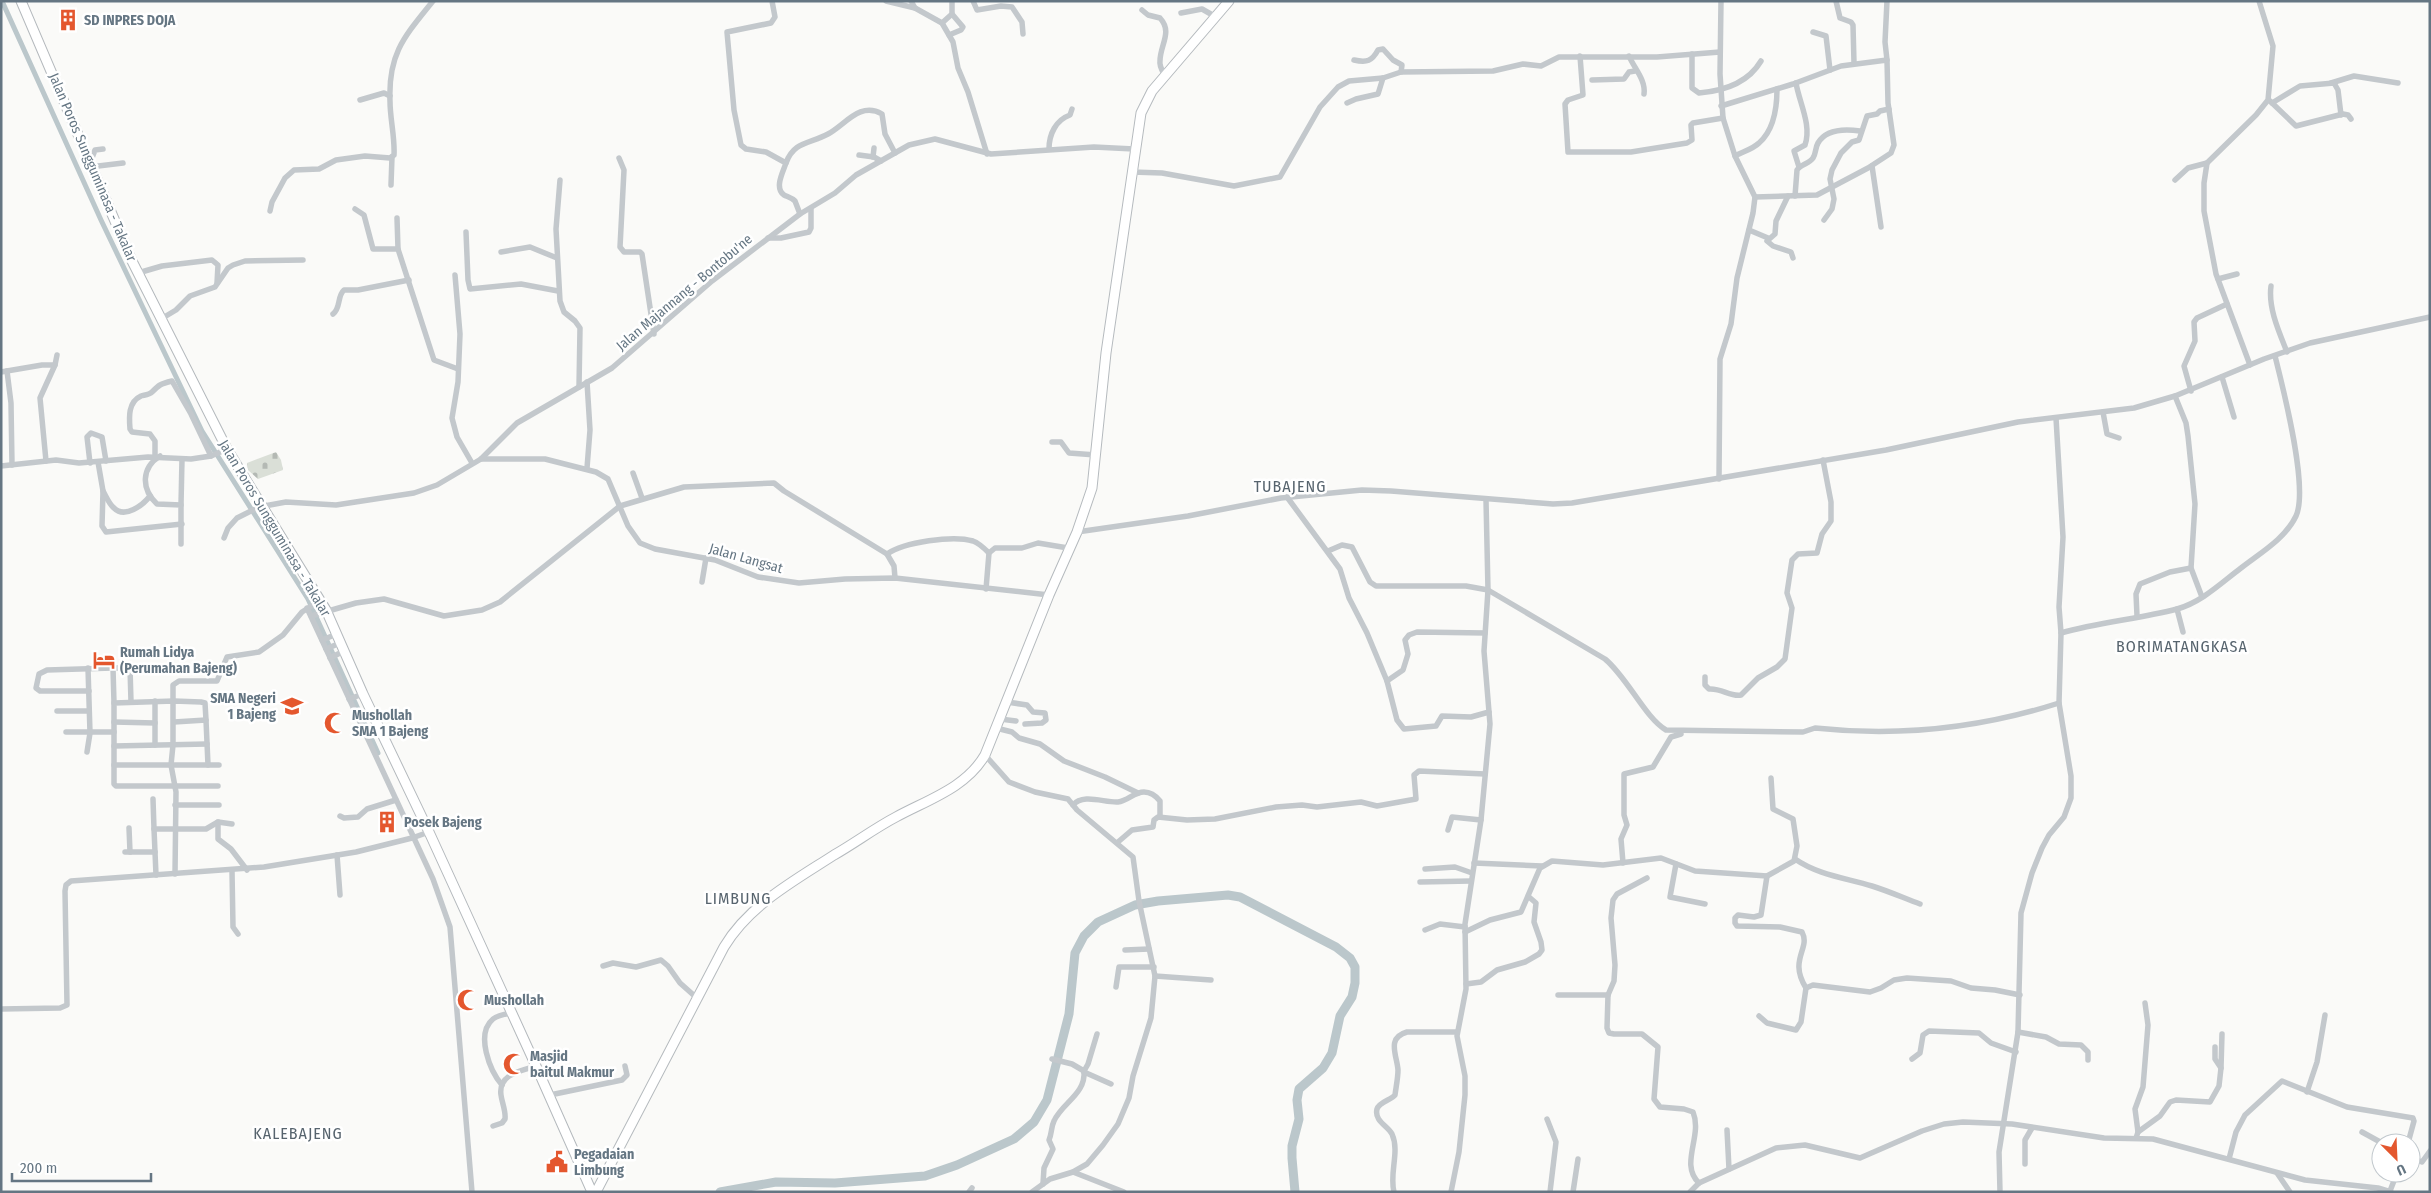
<svg xmlns="http://www.w3.org/2000/svg" width="2431" height="1193" font-family="'Fira Sans Condensed',sans-serif">
  <style>
    .cemetery { fill: url(#cemetery-stones) }
    .lines { fill: none; stroke-linecap: round; stroke-linejoin: round }
    .canal { stroke: #bbc7cb; stroke-width: 5 }
    .river { stroke: #bbc7cb; stroke-width: 9 }
    .primary-casing { stroke: #b5babe; stroke-width: 11 }
    .trunk-casing { stroke: #b4b9bd; stroke-width: 11 }
    .minor { stroke: #c3c8cc; stroke-width: 5.5 }
    .primary { stroke: #fff; stroke-width: 9 }
    .trunk { stroke: #fff; stroke-width: 9 }
    .labels { text-anchor: middle; stroke-width: 5; stroke-linejoin: round; paint-order: stroke }
    .poi-label { font-size: 14px; font-weight: bold; fill: #657683; stroke: #fff; text-anchor: start }
    .street-label { font-size: 14px; fill: #657683; stroke: #fff }
    .quarter-label { font-size: 16px; letter-spacing: 1px; fill: #57646e; stroke: #fff }
  </style>
  <defs>
    <pattern id="cemetery-stones" width="16" height="16" patternUnits="userSpaceOnUse" patternTransform="scale(1.25)"><rect width="16" height="16" fill="#dadfd7"/><path d="M2 7V4a2 2 0 0 1 4 0v3zM10 15v-3a2 2 0 0 1 4 0v3z" fill="#b4b9b4"/></pattern>
  </defs>
  <rect width="100%" height="100%" fill="#fafaf8"/>
  <polygon class="cemetery" points="276,452 281,460 283,470 258,479 248,470 247,463"/>
  <g class="lines">
    <polyline class="canal" points="2,1 101,220 202,431 308,599 378,753"/>
    <polyline class="river" points="720,1192 776,1182 835,1183 925,1176 957,1165 1014,1139 1034,1122 1047,1100 1069,1014 1075,953 1084,936 1098,922 1135,905 1158,901 1228,895 1240,897 1336,947 1350,958 1355,967 1355,983 1352,997 1340,1016 1332,1053 1323,1068 1299,1089 1297,1100 1299,1119 1292,1146 1292,1158 1295,1192"/>
    <g class="primary-casing">
      <path id="primary" d="M596 1192 724 947C749 905 794 881 834 855 855 843 875 828 896 817 927 800 966 788 985 755L1049 595 1077 532 1092 488 1106 353 1141 113 1152 91 1229 1"/>
    </g>
    <g class="trunk-casing">
      <polyline id="trunk" points="21,1 132,261 227,449 326,610 363,694 429,832 536,1066 592,1192"/>
    </g>
    <g class="minor">
      <path d="M772 1 775 17 771 23 727 32 734 110 741 145 746 149 766 152 786 163C783 172 774 188 784 195 788 197 792 198 795 201L800 214"/>
      <polyline points="886,1 915,8"/>
      <polyline points="911,1 915,8 942,23 953,42 958,68 968,92 987,154"/>
      <polyline points="973,1 977,10 1001,6 1012,7 1022,22 1023,34"/>
      <polyline points="1836,1 1840,18 1851,22 1853,25 1854,63"/>
      <path d="M1142 10 1148 15 1160 18C1173 32 1160 45 1160 61 1159 66 1163 72 1165 76"/>
      <polyline points="1181,13 1202,9 1216,17"/>
      <polyline points="942,23 952,14 952,1"/>
      <polyline points="1813,32 1826,36 1830,70"/>
      <polyline points="949,35 961,30 963,27 952,14"/>
      <path d="M1692 54V88L1699 93C1723 91 1748 83 1761 61"/>
      <polyline points="1580,56 1583,95 1568,100 1565,104 1568,152 1631,152 1687,143 1692,140 1691,125 1693,123 1723,118"/>
      <path d="M1629 56C1634 68 1646 80 1644 94"/>
      <path d="M1354 60C1367 63 1372 61 1378 50L1383 49 1393 60 1402 65 1401 72"/>
      <polyline points="1887,60 1885,42 1887,1"/>
      <polyline points="1592,80 1624,79 1629,72 1635,71"/>
      <path d="M1796 83C1799 102 1812 125 1805 145L1794 151 1799 167"/>
      <polyline points="2331,83 2354,76 2398,83"/>
      <polyline points="360,100 384,93 390,96"/>
      <polyline points="2270,101 2296,126 2343,114 2348,115 2351,119"/>
      <polyline points="1347,103 1356,99 1378,94 1383,78"/>
      <polyline points="2272,103 2300,86 2334,83 2338,90 2341,115"/>
      <polyline points="1721,106 1793,84 1841,66 1887,60 1888,103 1894,145 1891,153 1868,168 1817,195 1755,197"/>
      <path d="M1049 149C1049 134 1056 120 1070 115L1072 109"/>
      <polyline points="859,155 874,157 881,161"/>
      <path d="M1735 156C1742 152 1753 149 1759 143 1774 130 1777 108 1777 89"/>
      <polyline points="873,157 874,148"/>
      <polyline points="619,158 624,170 620,247 624,252 640,252 642,254 654,334"/>
      <polyline points="88,161 92,158 95,150 103,149"/>
      <path d="M786 163C794 141 810 144 828 134 845 125 860 101 882 114L885 134 895 153"/>
      <polyline points="1872,166 1881,227"/>
      <polyline points="90,167 123,163"/>
      <polyline points="1132,172 1162,173 1234,186 1280,177 1320,107 1338,87 1349,81 1383,78 1401,72 1493,71 1523,64 1541,66 1559,57 1657,57 1720,52"/>
      <polyline points="560,180 556,229 560,301 564,312 575,321 580,328 579,387"/>
      <polyline points="2175,180 2188,168 2207,163"/>
      <polyline points="391,185 392,157"/>
      <polyline points="1788,196 1776,221 1775,234 1767,241 1773,246 1791,252 1793,258"/>
      <path d="M1795 196 1797 170C1801 164 1809 164 1813 158 1816 154 1815 148 1818 143 1826 129 1846 129 1860 131"/>
      <polyline points="355,209 364,215 373,249 398,249 434,360 458,369"/>
      <path d="M270 211 272 202 285 178 294 170 319 169 336 160 365 156 390 158 394 155C395 137 390 119 390 101 388 53 405 36 433 1"/>
      <polyline points="397,218 398,249"/>
      <polyline points="1824,220 1832,209 1834,199 1830,179 1832,170 1841,153 1852,142 1859,140 1867,116 1877,114 1880,111 1889,109"/>
      <polyline points="1749,230 1768,238"/>
      <polyline points="466,232 468,280 470,289 521,284 558,291"/>
      <polyline points="768,238 781,238 809,232 811,228 811,209"/>
      <polyline points="501,252 530,247 557,258"/>
      <polyline points="138,273 162,266 212,260 218,265 217,283"/>
      <polyline points="455,275 460,334 458,382 452,418 457,437 472,463"/>
      <polyline points="2218,279 2237,274"/>
      <path d="M2271 286C2268 308 2279 332 2287 352"/>
      <path d="M333 314C341 308 337 296 344 290H358L409 280"/>
      <polyline points="161,319 176,310 190,296 215,287 228,268 233,265 245,261 303,260"/>
      <polyline points="55,365 57,355"/>
      <polyline points="2250,365 2216,274 2204,211 2204,183 2207,163 2256,115 2268,100 2273,46 2259,1"/>
      <polyline points="7,371 11,403 12,465"/>
      <polyline points="1,372 42,365 55,365 40,398 46,461"/>
      <polyline points="2222,377 2234,417"/>
      <polyline points="2191,391 2184,366 2195,341 2194,322 2197,318 2227,304"/>
      <polyline points="2175,396 2186,423 2188,436 2195,504 2191,568 2202,597"/>
      <polyline points="2103,412 2107,434 2119,438"/>
      <polyline points="1052,442 1061,442 1069,453 1096,455"/>
      <path d="M155 456V441L150 434 132 432 130 429C129 417 128 402 141 396 144 395 149 395 152 392 159 385 160 384 172 381L191 414 211 456"/>
      <path d="M160 456C141 468 141 489 157 504L181 505V544"/>
      <polyline points="481,459 545,459 596,472 608,479 628,526 640,543 655,549 715,560 758,577 799,583 845,579 895,578 1049,595"/>
      <polyline points="98,462 103,491 102,526 106,532 182,524"/>
      <polyline points="90,463 87,437 91,433 102,437 106,461"/>
      <polyline points="1,466 56,460 79,463 148,457 191,459 211,456 227,449"/>
      <polyline points="587,468 590,430 587,382"/>
      <polyline points="633,473 642,498"/>
      <polyline points="1719,479 1720,359 1731,324 1737,278 1753,213 1755,197 1735,156 1723,118 1720,74 1721,1"/>
      <path d="M103 491C106 496 109 504 114 508 125 519 143 505 150 496"/>
      <polyline points="1287,497 1340,569 1349,598 1367,633 1387,681 1397,720 1404,729 1436,726 1442,716 1471,717 1489,712"/>
      <polyline points="181,505 182,459"/>
      <polyline points="1077,532 1188,516 1281,498 1362,490 1391,491 1553,504 1572,503 1886,450 2018,422 2134,408 2175,396 2264,359 2310,343 2430,317"/>
      <polyline points="224,538 228,528 237,518 259,507 286,502 336,505 414,493 437,485 481,459 517,423 612,368 712,281 800,214 835,193 856,175 909,145 935,139 991,154 1094,147 1134,149"/>
      <path d="M1328 551 1342 545 1352 547 1370 582 1376 586H1466L1488 590 1605 659C1627 677 1646 719 1666 730L1803 732 1815 728C1898 737 1981 728 2059 703"/>
      <path d="M895 578 894 566 887 554C904 542 953 535 973 541 979 543 984 548 989 553"/>
      <polyline points="702,582 706,558"/>
      <polyline points="986,589 989,553 995,548 1022,548 1038,543 1068,548"/>
      <polyline points="307,608 433,879 450,927 472,1192"/>
      <polyline points="2177,609 2183,632"/>
      <polyline points="311,616 356,603 384,599 444,616 482,610 500,602 620,506 684,487 774,483 784,491 887,554"/>
      <polyline points="2137,616 2136,594 2140,584 2170,572 2191,568"/>
      <path d="M2061 633C2099 622 2139 619 2177 609 2202 602 2221 583 2241 568 2260 553 2285 539 2296 516 2309 488 2283 388 2275 356"/>
      <polyline points="322,640 337,634"/>
      <polyline points="326,649 340,643"/>
      <polyline points="330,658 344,651"/>
      <polyline points="130,668 131,702"/>
      <path d="M1705 677V685L1709 689C1722 688 1730 697 1741 695L1758 678 1777 667 1785 659 1792 608 1787 593 1792 560 1798 554 1817 553 1822 534 1831 521V502L1823 460"/>
      <polyline points="1387,681 1403,670 1408,654 1405,640 1409,635 1417,632 1485,633"/>
      <polyline points="89,691 40,691 36,688 39,674 47,670 113,668"/>
      <polyline points="349,699 363,694"/>
      <polyline points="155,701 155,745"/>
      <polyline points="1007,702 1027,705 1033,712 1045,713 1046,720 1042,723 1025,724"/>
      <polyline points="114,703 113,668 137,668"/>
      <polyline points="57,711 89,711"/>
      <polyline points="1000,719 1016,721"/>
      <polyline points="206,720 205,703 201,702 174,701 114,703 114,784 116,786 218,786"/>
      <polyline points="114,722 155,723"/>
      <polyline points="174,722 206,720 208,765"/>
      <polyline points="996,728 1012,732 1019,738 1040,744 1064,761 1105,777 1138,793"/>
      <polyline points="66,732 114,732"/>
      <polyline points="114,746 207,744"/>
      <polyline points="87,752 90,733 88,668"/>
      <polyline points="985,755 1009,782 1035,792 1068,799 1077,810 1133,857 1139,901 1155,976 1151,1018 1133,1076 1129,1098 1118,1124 1103,1145 1087,1164 1073,1172 1050,1179 1032,1192"/>
      <polyline points="114,765 219,765"/>
      <polyline points="153,799 154,829"/>
      <polyline points="175,805 219,805"/>
      <path d="M1073 805C1083 793 1105 803 1118 802 1128 801 1134 792 1144 792 1151 792 1156 796 1160 801V817"/>
      <polyline points="340,816 344,818 358,817 367,809 396,800"/>
      <polyline points="218,822 218,839 231,849 247,870"/>
      <polyline points="129,828 130,852"/>
      <polyline points="1448,830 1452,817 1481,820"/>
      <polyline points="1118,842 1132,830 1153,827 1154,820 1158,817 1187,820 1215,819 1276,807 1302,805 1317,807 1361,802 1377,806 1416,799 1414,775 1419,771 1485,774"/>
      <polyline points="125,852 155,852"/>
      <polyline points="337,855 340,895"/>
      <path d="M1795 859C1818 875 1846 878 1872 886 1888 891 1904 898 1920 904"/>
      <polyline points="1474,863 1542,866"/>
      <polyline points="1623,863 1621,839 1627,825 1624,815 1624,774 1653,767 1671,737 1681,734"/>
      <polyline points="1676,864 1670,897 1705,904"/>
      <polyline points="1425,869 1455,867 1472,873"/>
      <polyline points="232,871 233,927 238,934"/>
      <polyline points="175,874 176,792 171,765 173,745 173,685 179,681 217,681 227,657 259,652 283,635 302,612 321,600"/>
      <polyline points="156,875 154,829 206,829 218,822 232,824"/>
      <path d="M1767 876 1761 915 1754 917 1738 915 1735 918V923L1737 926 1780 927 1802 932C1811 949 1788 959 1806 988"/>
      <path d="M1647 878 1617 894 1613 900 1611 918 1615 965 1614 981 1608 995 1607 1028 1609 1033 1614 1034H1642L1658 1047 1654 1099 1660 1107 1684 1109 1693 1112C1703 1136 1679 1164 1699 1183"/>
      <polyline points="1420,882 1471,881"/>
      <polyline points="1425,930 1440,924 1465,927"/>
      <polyline points="1465,932 1490,920 1521,912 1540,868 1552,861 1603,865 1661,858 1695,871 1767,876 1794,861 1797,846 1793,819 1773,809 1771,778"/>
      <polyline points="1125,950 1149,949"/>
      <polyline points="603,966 613,963 636,967 661,960 668,966 680,983 698,999"/>
      <polyline points="1155,976 1211,980"/>
      <polyline points="1466,984 1481,982 1497,970 1525,962 1539,954 1542,950 1541,942 1534,922 1536,903 1529,897"/>
      <polyline points="1116,987 1119,967 1154,967"/>
      <polyline points="1558,995 1608,995"/>
      <polyline points="1,1009 60,1008 67,1005 65,891 66,885 71,881 264,867 356,852 412,838 429,832"/>
      <polyline points="1759,1016 1767,1023 1796,1030 1801,1022 1806,988 1813,985 1870,992 1881,988 1894,980 1907,978 1951,981 1971,988 1995,990 2020,995"/>
      <polyline points="2018,1032 2046,1037 2059,1044 2081,1045 2088,1052 2088,1060"/>
      <polyline points="1912,1059 1920,1053 1923,1035 1929,1031 1979,1033 1991,1043 2016,1052"/>
      <polyline points="2221,1068 2222,1034"/>
      <polyline points="1084,1071 1088,1064 1097,1034"/>
      <polyline points="1084,1072 1111,1084"/>
      <path d="M502 1085C490 1071 475 1034 493 1019 498 1015 505 1014 511 1013"/>
      <polyline points="2307,1092 2317,1062 2325,1015"/>
      <polyline points="550,1095 622,1080 627,1075 625,1066"/>
      <polyline points="1547,1119 1556,1142 1550,1192"/>
      <path d="M493 1126 502 1123 505 1119C506 1111 502 1103 501 1095 498 1074 521 1071 536 1066"/>
      <polyline points="1727,1130 1729,1169"/>
      <polyline points="2138,1132 2135,1109 2143,1087 2148,1025 2145,1003"/>
      <polyline points="2362,1132 2382,1143"/>
      <polyline points="2136,1138 2138,1132 2160,1116 2170,1102 2176,1100 2210,1102 2219,1086 2221,1068 2215,1059 2215,1047"/>
      <polyline points="2411,1158 2422,1162 2430,1151"/>
      <polyline points="2229,1159 2236,1132 2245,1115 2282,1081 2347,1107 2413,1118 2414,1121 2408,1143"/>
      <polyline points="2025,1164 2025,1140 2032,1128"/>
      <polyline points="1073,1172 1124,1192"/>
      <polyline points="2277,1173 2290,1192"/>
      <path d="M1043 1184 1044 1168 1053 1149 1049 1140C1052 1133 1051 1127 1054 1121 1062 1103 1086 1094 1084 1071L1072 1064 1052 1059"/>
      <polyline points="2390,1191 2397,1173"/>
      <polyline points="969,1192 972,1188"/>
      <path d="M1394 1192C1389 1173 1400 1152 1392 1134 1388 1126 1374 1121 1377 1109 1379 1102 1391 1100 1395 1095 1396 1087 1398 1078 1398 1070 1397 1055 1386 1038 1407 1032H1457"/>
      <polyline points="1451,1192 1459,1152 1465,1095 1465,1076 1457,1036 1466,989 1465,924 1481,820 1490,724 1484,651 1488,590 1486,500"/>
      <polyline points="1573,1192 1578,1159"/>
      <polyline points="1690,1192 1699,1183 1776,1148 1805,1145 1860,1158 1922,1131 1944,1124 1963,1122 2012,1124 2104,1138 2153,1139 2305,1180 2378,1188 2391,1192"/>
      <polyline points="2000,1192 1999,1152 2018,1032 2021,913 2032,873 2042,848 2049,835 2064,817 2071,798 2071,776 2059,703 2061,633 2059,607 2063,537 2056,418"/>
    </g>
    <use href="#primary" class="primary"/>
    <use href="#trunk" class="trunk"/>
  </g>
  <defs>
    <g id="building-bare" transform="scale(1.725)"><path d="M-4-6H4V6H1V3H-1V6H-4ZM-2.5-4.3h1.7v1.8h-1.7ZM.8-4.3h1.7v1.8H.8ZM-2.5-1h1.7V.8h-1.7ZM.8-1h1.7V.8H.8Z" fill="#e4572e" stroke="#fff" stroke-width="2.5" paint-order="stroke"/></g>
    <g id="hotel-bare" transform="scale(1.725)"><path d="M-6-4.5h1.5V1H6V5H4.5V3h-9V5H-6ZM-4 0a1.8 1.8 0 1 1 3.6 0ZM.5 0V-2.5h3Q6-2.5 6 0Z" fill="#e4572e" stroke="#fff" stroke-width="2.5" paint-order="stroke"/></g>
    <g id="school-bare" transform="scale(1.725)"><path d="M0-5L7-2L0 1L-7-2ZM-4 1L0 2.5L4 1V4Q0 6-4 4Z" fill="#e4572e" stroke="#fff" stroke-width="2.5" paint-order="stroke"/></g>
    <g id="mosque-bare" transform="scale(1.725)"><path d="M3.5-4.9A6 6 0 1 0 3.5 4.9A5 5 0 1 1 3.5-4.9Z" fill="#e4572e" stroke="#fff" stroke-width="2.5" paint-order="stroke"/></g>
    <g id="civic-bare" transform="scale(1.725)"><path d="M-.6-6.5H3V-4.5H.6V-3L4-1V1h2V6H-6V1h2V-1L-.6-3ZM-1.2 2.5V6h2.4V2.5Z" fill="#e4572e" stroke="#fff" stroke-width="2.5" paint-order="stroke"/></g>
  </defs>
  <g fill-rule="evenodd">
    <use href="#building-bare" x="68" y="20"/>
    <use href="#hotel-bare" x="104" y="660"/>
    <use href="#school-bare" x="292" y="706"/>
    <use href="#mosque-bare" x="335" y="723"/>
    <use href="#building-bare" x="387" y="822"/>
    <use href="#mosque-bare" x="468" y="1000"/>
    <use href="#mosque-bare" x="514" y="1064"/>
    <use href="#civic-bare" x="557" y="1162"/>
  </g>
  <g class="labels">
    <g class="poi-label">
      <text x="84" y="25">SD INPRES DOJA</text>
      <text x="120" y="657">Rumah Lidya<tspan x="120" dy="16">(Perumahan Bajeng)</tspan></text>
      <text x="276" y="703" text-anchor="end">SMA Negeri<tspan x="276" dy="16">1 Bajeng</tspan></text>
      <text x="352" y="720">Mushollah<tspan x="352" dy="16">SMA 1 Bajeng</tspan></text>
      <text x="404" y="827">Posek Bajeng</text>
      <text x="484" y="1005">Mushollah</text>
      <text x="530" y="1061">Masjid<tspan x="530" dy="16">baitul Makmur</tspan></text>
      <text x="574" y="1159">Pegadaian<tspan x="574" dy="16">Limbung</tspan></text>
    </g>
    <g class="street-label">
      <text transform="translate(93 167) rotate(67)" y="5">Jalan Poros Sungguminasa - Takalar</text>
      <text transform="translate(684 292) rotate(-40)" y="5">Jalan Majannang - Bontobu'ne</text>
      <text transform="translate(275 528) rotate(59)" y="5">Jalan Poros Sungguminasa - Takalar</text>
      <text transform="translate(746 558) rotate(16)" y="5">Jalan Langsat</text>
    </g>
    <g class="quarter-label">
      <text x="1290" y="492">TUBAJENG</text>
      <text x="2182" y="652">BORIMATANGKASA</text>
      <text x="738" y="904">LIMBUNG</text>
      <text x="298" y="1139">KALEBAJENG</text>
    </g>
  </g>
  <rect width="2431" height="1193" fill="none" stroke="#657683" stroke-width="5"/>
  <g transform="translate(2396 1158) rotate(156)"><circle r="24" fill="#ffffff" stroke="#c1c8cd"/>
  <path d="M0-4L9 19L0 12L-9 19Z" fill="#e4572e"/>
  <text y="-8" font-size="14" font-weight="bold" text-anchor="middle" fill="#657683">U</text>
  </g>
  <path d="M12 1173v8h139v-8" fill="none" stroke="#657683" stroke-width="2.5"/>
  <text x="20" y="1173" font-size="15" fill="#657683" stroke="#ffffff" stroke-width="4" paint-order="stroke">200 m</text>
</svg>
